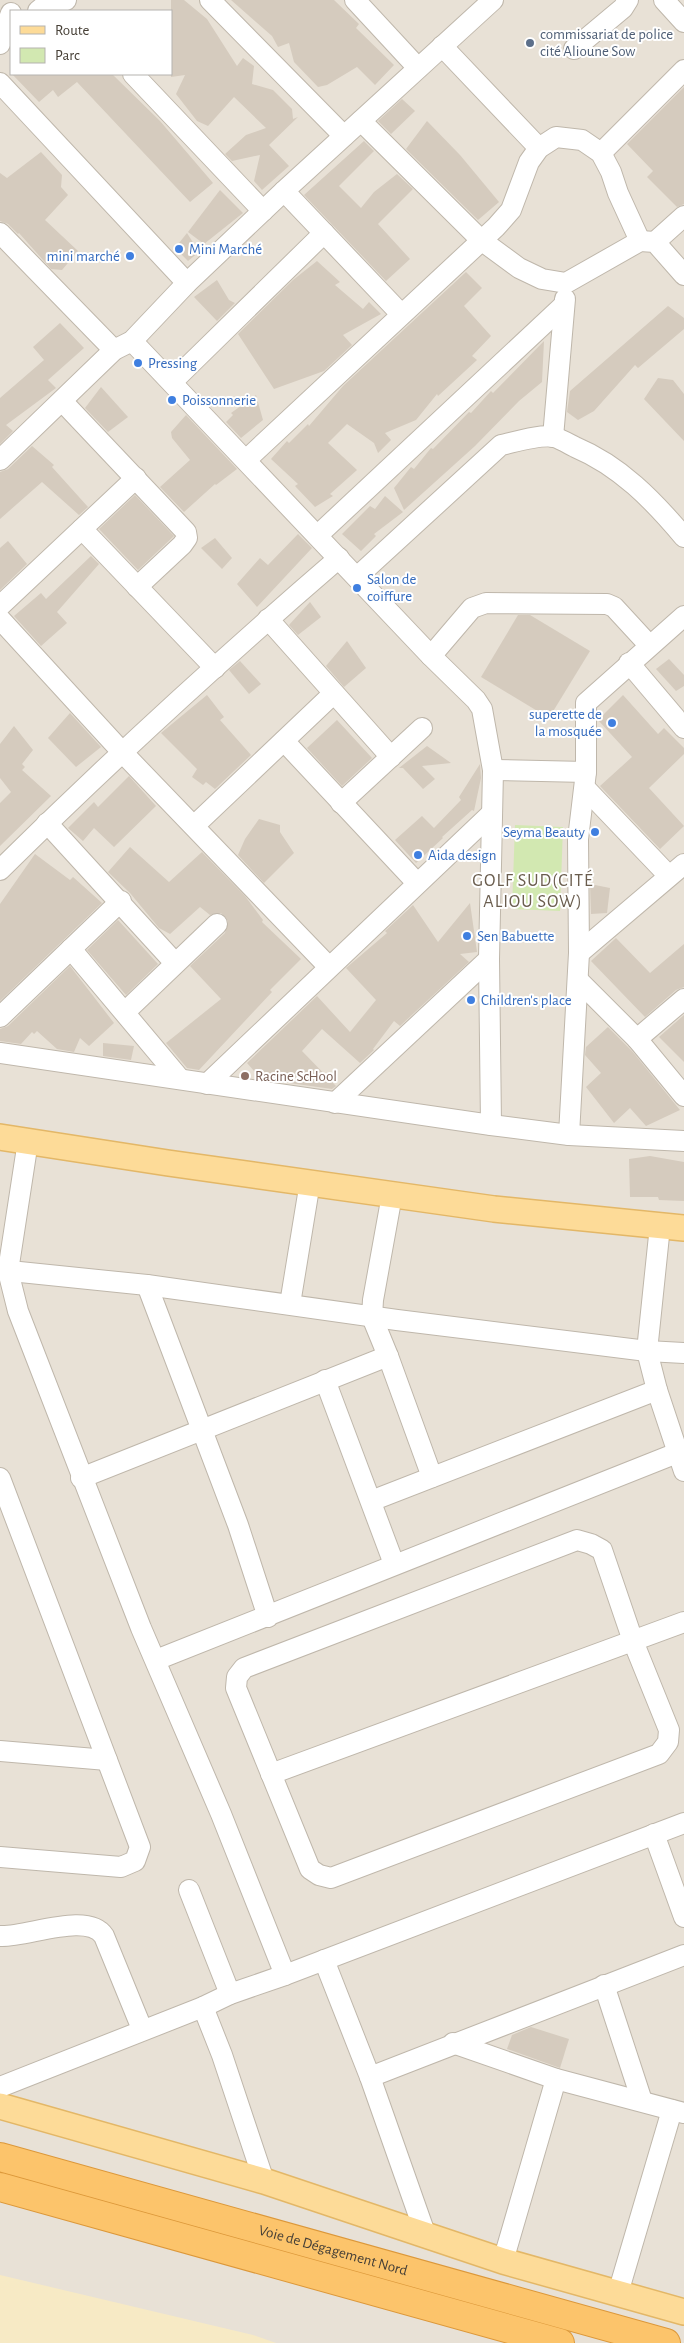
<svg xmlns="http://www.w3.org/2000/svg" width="684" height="2343" font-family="'Alegreya Sans',sans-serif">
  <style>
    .residential { fill: #e8e1d6; fill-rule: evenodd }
    .green { fill: #d2e8b1 }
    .sand { fill: #f7eac5 }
    .building { fill: #d5cbbe }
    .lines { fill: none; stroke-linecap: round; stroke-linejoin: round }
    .minor-casing { stroke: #bfb7ab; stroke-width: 22 }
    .major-casing { stroke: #e3b767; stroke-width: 28 }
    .highway-casing { stroke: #dc983a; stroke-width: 30 }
    .minor { stroke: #fff; stroke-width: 20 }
    .major { stroke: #fddb98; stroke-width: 25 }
    .highway { stroke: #fcc46b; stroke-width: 28 }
    .service-dot { fill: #5c6f8a; stroke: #fff; stroke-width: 2 }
    .shop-dot { fill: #3f7fe0; stroke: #fff; stroke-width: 2 }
    .education-dot { fill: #8d6e63; stroke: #fff; stroke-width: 2 }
    .labels { text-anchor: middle; stroke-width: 4; stroke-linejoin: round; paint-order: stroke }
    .service-label { font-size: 15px; fill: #4e5e75; stroke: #fff; text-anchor: start }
    .shop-label { font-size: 15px; fill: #366cbe; stroke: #fff; text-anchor: start }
    .education-label { font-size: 15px; fill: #785e54; stroke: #fff; text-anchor: start }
    .street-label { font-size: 15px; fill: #474037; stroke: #fff }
    .quarter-label { font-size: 18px; letter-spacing: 1px; fill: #6a5d4e; stroke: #fff }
  </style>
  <rect width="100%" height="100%" fill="#f4f0e8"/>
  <path class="residential" d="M0 0H684V2343H0ZM11 11H171V74H11Z"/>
  <polygon class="green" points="515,825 563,827 560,911 512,909"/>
  <polygon class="sand" points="0,2275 253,2335 276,2343 0,2343"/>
  <g class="building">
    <polygon points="171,0 184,0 207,19 237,66 243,58 254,66 252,84 273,90 292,109 293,119 298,117 269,145 289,166 262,190 254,181 260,155 232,161 225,154 246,135 266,128 234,97 208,126 197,121 176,94 185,75 171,77"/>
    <polygon points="231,0 334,0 359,24 356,28 394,65 375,85 357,67 327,85 318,87 294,62 289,43 278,47 272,36"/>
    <polygon points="12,74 112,74 160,121 213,183 190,202 77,82 58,97 53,90 39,102"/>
    <polygon points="684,87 684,204 677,207 647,177 653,171 627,144"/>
    <polygon points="402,99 415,111 391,134 378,121"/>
    <polygon points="427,121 460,155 499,202 478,220 406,149"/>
    <polygon points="364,141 374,151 339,186 361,208 374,192 397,174 413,189 378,224 410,259 386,281 304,195"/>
    <polygon points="41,152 62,175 61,187 68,195 45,220 78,251 62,270 51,269 19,233 18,234 8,224 0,221 0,173 7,178"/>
    <polygon points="220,190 243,213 204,244 188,232"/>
    <polygon points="187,233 199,252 188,261 175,248"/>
    <polygon points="317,261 340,282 335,285 363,309 369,302 381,314 343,335 352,345 324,371 274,389 238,334 293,280"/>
    <polygon points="466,272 482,288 464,306 491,336 472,356 477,360 438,396 437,394 416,420 385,433 391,440 378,453 374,443 347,424 328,443 357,470 330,494 333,496 315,507 295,486 298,484 271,459 287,441 289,443 308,424 309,426 343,386"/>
    <polygon points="217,280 229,300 235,303 217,321 194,297"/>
    <polygon points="668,306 684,318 684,329 638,368 635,365 594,411 578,420 567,412 570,391"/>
    <polygon points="60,323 84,348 48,380 56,388 6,425 13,431 0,444 0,398 44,360 33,347"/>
    <polygon points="544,341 542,382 519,401 475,446 404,510 394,488 411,467 414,469 431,448 433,449 469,412 471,413 491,391 493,393"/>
    <polygon points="658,378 673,380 684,394 684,441 644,399"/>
    <polygon points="101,387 128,417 108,432 85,408"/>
    <polygon points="256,395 263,420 241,438 226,422 233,415 231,413"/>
    <polygon points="186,415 237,469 216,485 215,484 184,512 160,487 190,460 172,438 171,432"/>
    <polygon points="32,446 54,465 52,467 88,507 79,515 42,482 0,519 0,472 8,469"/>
    <polygon points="135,495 174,536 138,570 99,529"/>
    <polygon points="385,496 403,512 374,534 376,536 361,551 342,534 370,506 375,509"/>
    <polygon points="298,534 312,548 257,607 237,584 260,558 268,565"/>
    <polygon points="215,538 232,558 222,569 201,548"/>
    <polygon points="8,541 27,564 0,590 0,548"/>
    <polygon points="91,556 99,564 57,612 67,623 41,646 14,616 41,593 46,599"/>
    <polygon points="310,602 321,617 298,635 289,625"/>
    <polygon points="518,615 530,615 590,651 549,718 481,677"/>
    <polygon points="347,641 366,668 344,687 326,666"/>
    <polygon points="669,659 684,675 684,686 676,691 656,669"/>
    <polygon points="240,661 261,684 249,694 229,670"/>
    <polygon points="207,695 224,717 220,720 251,755 215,789 206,782 203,785 192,777 197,769 161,733"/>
    <polygon points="623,695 658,734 664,728 684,748 684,754 649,788 684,826 660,849 600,786 632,757 598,720"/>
    <polygon points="70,713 101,747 76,767 48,738"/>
    <polygon points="337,720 372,758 342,786 307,748"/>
    <polygon points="14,726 33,750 22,764 25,767 22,770 51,796 0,846 0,803 11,792 0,778 0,744"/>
    <polygon points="427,746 451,763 422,766 435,779 423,789 403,768 399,768"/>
    <polygon points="480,764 481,778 474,811 472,810 442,837 443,838 416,863 395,840 422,816 434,828 461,800 459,797"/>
    <polygon points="129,776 156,806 114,847 94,828 83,841 68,828 94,802 98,807"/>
    <polygon points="259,819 280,825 280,832 294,853 264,883 238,855 245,839"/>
    <polygon points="130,847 169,882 202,852 245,896 263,920 262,922 301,959 270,990 272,992 199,1070 187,1068 166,1043 221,999 190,966 225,933 228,921 221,913 210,915 200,907 170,934 159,928 130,893 108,872"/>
    <polygon points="35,854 70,880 73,877 102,903 0,1001 0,904"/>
    <polygon points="590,884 610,888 607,913 591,914"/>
    <polygon points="470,903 477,952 460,954 469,962 400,1026 394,1021 373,1049 374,1050 360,1063 322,1029 302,1051 336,1086 332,1089 261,1079 247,1063 317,996 350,1032 376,1000 346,968 387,933 385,931 413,905 438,942"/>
    <polygon points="118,920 158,964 126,995 87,950"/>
    <polygon points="616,938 650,973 684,944 684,987 676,990 645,1017 591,961"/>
    <polygon points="70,966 114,1023 89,1046 80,1038 74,1052 57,1049 37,1031 34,1034 32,1032 21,1044 0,1041 0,1029 8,1026"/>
    <polygon points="684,1015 684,1062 659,1037"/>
    <polygon points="608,1027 632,1051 680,1110 646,1126 630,1108 614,1123 586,1087 601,1073 585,1055 586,1047"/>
    <polygon points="103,1043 134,1046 131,1060 103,1056"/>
    <polygon points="650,1156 684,1162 684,1201 659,1200 658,1197 630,1197 629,1159"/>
    <polygon points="531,2027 569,2039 560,2068 507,2049 512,2035"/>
  </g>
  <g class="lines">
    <g class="minor-casing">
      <g id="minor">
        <polyline points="210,0 344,136"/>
        <polyline points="355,0 418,68"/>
        <polyline points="664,0 684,22"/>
        <polyline points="38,11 44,6 66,0"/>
        <polyline points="0,44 11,13"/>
        <polyline points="442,46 539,148"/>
        <polyline points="574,49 623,8 628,0"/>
        <polyline points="133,74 263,211"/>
        <polyline points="0,83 187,283"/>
        <polyline points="361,121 481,240 519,268 542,279 566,283 640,241 655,242 684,275"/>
        <polyline points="601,153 684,70"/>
        <polyline points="284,191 401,314"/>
        <polyline points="0,233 114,350"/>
        <polyline points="655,242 684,216"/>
        <polyline points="132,341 431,656 476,700 482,709 493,770 489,959 491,1125"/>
        <polyline points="172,382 324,233"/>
        <polyline points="62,401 186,532 187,538 182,545 137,587"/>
        <polyline points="553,437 565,299"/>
        <polyline points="0,460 114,350 132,341 187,283 284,191 493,0"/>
        <polyline points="246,460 496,227 511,210 529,162 539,148 556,137 582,140 601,153 611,172 618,193 640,241"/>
        <polyline points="82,529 215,668"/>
        <polyline points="318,535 564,305"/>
        <path d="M357 577 501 445C515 442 541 434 554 437 561 439 569 444 575 447 620 466 653 500 684 537"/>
        <polyline points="0,606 136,478"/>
        <polyline points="0,619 123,753 329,967"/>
        <polyline points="268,619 391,757"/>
        <polyline points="431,656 472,608 486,603 607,604 614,607 649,645"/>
        <polyline points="629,663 684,728"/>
        <polyline points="284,741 417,883"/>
        <polyline points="493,770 586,772"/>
        <polyline points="585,788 669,876"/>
        <polyline points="341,803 422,728"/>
        <polyline points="47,823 175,963"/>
        <polyline points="195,825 333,694"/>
        <path d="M0 870C109 762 223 658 339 558"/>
        <polyline points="71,949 180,1079"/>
        <polyline points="579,953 684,864"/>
        <polyline points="578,980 637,1039 684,1096"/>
        <polyline points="125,1012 217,924"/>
        <polyline points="0,1017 121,901"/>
        <polyline points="637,1039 684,999"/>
        <polyline points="0,1053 491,1125 569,1135 684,1141"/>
        <polyline points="207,1084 491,814"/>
        <polyline points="335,1103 489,959"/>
        <polyline points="569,1135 579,953 578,839 586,772 586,703 684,616"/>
        <polyline points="28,1141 8,1271 18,1311 141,1628 221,1814 285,1975"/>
        <polyline points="660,1226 647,1351 657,1390 684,1471"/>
        <polyline points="0,1270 147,1285 397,1320 647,1351 684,1353"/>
        <polyline points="147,1285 238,1525 268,1617"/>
        <polyline points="290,1304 310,1182"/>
        <polyline points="388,1356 432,1477"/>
        <polyline points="325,1380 394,1564"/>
        <polyline points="0,1478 140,1847 135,1861 121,1867 0,1857"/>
        <polyline points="81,1478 388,1356 372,1317 373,1300 392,1195"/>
        <polyline points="371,1501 657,1390"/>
        <polygon points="577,1540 591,1544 602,1550 633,1641 669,1730 668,1742 659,1754 331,1878 319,1875 310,1869 236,1688 237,1677 244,1668"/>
        <polyline points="156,1660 677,1453"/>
        <polyline points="0,1751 107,1760"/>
        <polyline points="271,1774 684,1622"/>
        <polyline points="654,1834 684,1917"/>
        <polyline points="189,1890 230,1994"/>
        <path d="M0 1936C25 1938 88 1911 104 1936L142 2029"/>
        <polyline points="324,1960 370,2077 426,2236"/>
        <polyline points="604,1985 642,2101"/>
        <polyline points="203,2007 222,2055 264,2181"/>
        <polyline points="453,2043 556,2079 684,2113"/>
        <polyline points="370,2077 684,1955"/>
        <polyline points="0,2087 203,2007 230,1994 285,1975 684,1823"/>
        <polyline points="503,2261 556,2079"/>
        <polyline points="618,2293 672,2110"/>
      </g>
    </g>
    <g class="major-casing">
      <g id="major">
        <polyline points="0,1137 168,1163 494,1209 684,1228"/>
        <polyline points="0,2106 264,2181 503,2261 684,2312"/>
      </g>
    </g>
    <g class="highway-casing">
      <g id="highway">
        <path id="s1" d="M0 2157 666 2343"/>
        <polyline points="0,2187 560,2343"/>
      </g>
    </g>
    <use href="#minor" class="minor"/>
    <use href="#major" class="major"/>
    <use href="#highway" class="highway"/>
  </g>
  <circle class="service-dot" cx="530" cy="43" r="5"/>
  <g class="shop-dot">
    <circle cx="179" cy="249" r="5"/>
    <circle cx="130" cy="256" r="5"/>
    <circle cx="138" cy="363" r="5"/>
    <circle cx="172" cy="400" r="5"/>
    <circle cx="357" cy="588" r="5"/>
    <circle cx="612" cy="723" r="5"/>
    <circle cx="595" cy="832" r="5"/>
    <circle cx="418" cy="855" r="5"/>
    <circle cx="467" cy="936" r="5"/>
    <circle cx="471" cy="1000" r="5"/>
  </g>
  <circle class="education-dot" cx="245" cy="1076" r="5"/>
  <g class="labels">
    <g class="service-label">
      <text x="540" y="39">commissariat de police<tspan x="540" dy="17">cité Alioune Sow</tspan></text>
    </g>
    <g class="shop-label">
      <text x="189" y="254">Mini Marché</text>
      <text x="120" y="261" text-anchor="end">mini marché</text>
      <text x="148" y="368">Pressing</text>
      <text x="182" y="405">Poissonnerie</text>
      <text x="367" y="584">Salon de<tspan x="367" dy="17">coiffure</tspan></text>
      <text x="602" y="719" text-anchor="end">superette de<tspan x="602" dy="17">la mosquée</tspan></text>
      <text x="585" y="837" text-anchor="end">Seyma Beauty</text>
      <text x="428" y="860">Aida design</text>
      <text x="477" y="941">Sen Babuette</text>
      <text x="481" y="1005">Children's place</text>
    </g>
    <g class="education-label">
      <text x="255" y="1081">Racine ScHool</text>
    </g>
    <g class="street-label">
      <text dy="5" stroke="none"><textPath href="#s1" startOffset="346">Voie de Dégagement Nord</textPath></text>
    </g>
    <g class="quarter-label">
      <text x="533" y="886">GOLF SUD(CITÉ<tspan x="533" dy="21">ALIOU SOW)</tspan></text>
    </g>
  </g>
  <rect x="10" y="10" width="162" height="65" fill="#ffffff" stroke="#b5b3af"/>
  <rect x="20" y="26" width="25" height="8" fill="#fddb98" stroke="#b5b3af"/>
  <text x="55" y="35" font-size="15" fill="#474037">Route</text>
  <rect x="20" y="48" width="25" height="15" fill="#d2e8b1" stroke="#b5b3af"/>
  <text x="55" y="60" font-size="15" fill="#474037">Parc</text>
</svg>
